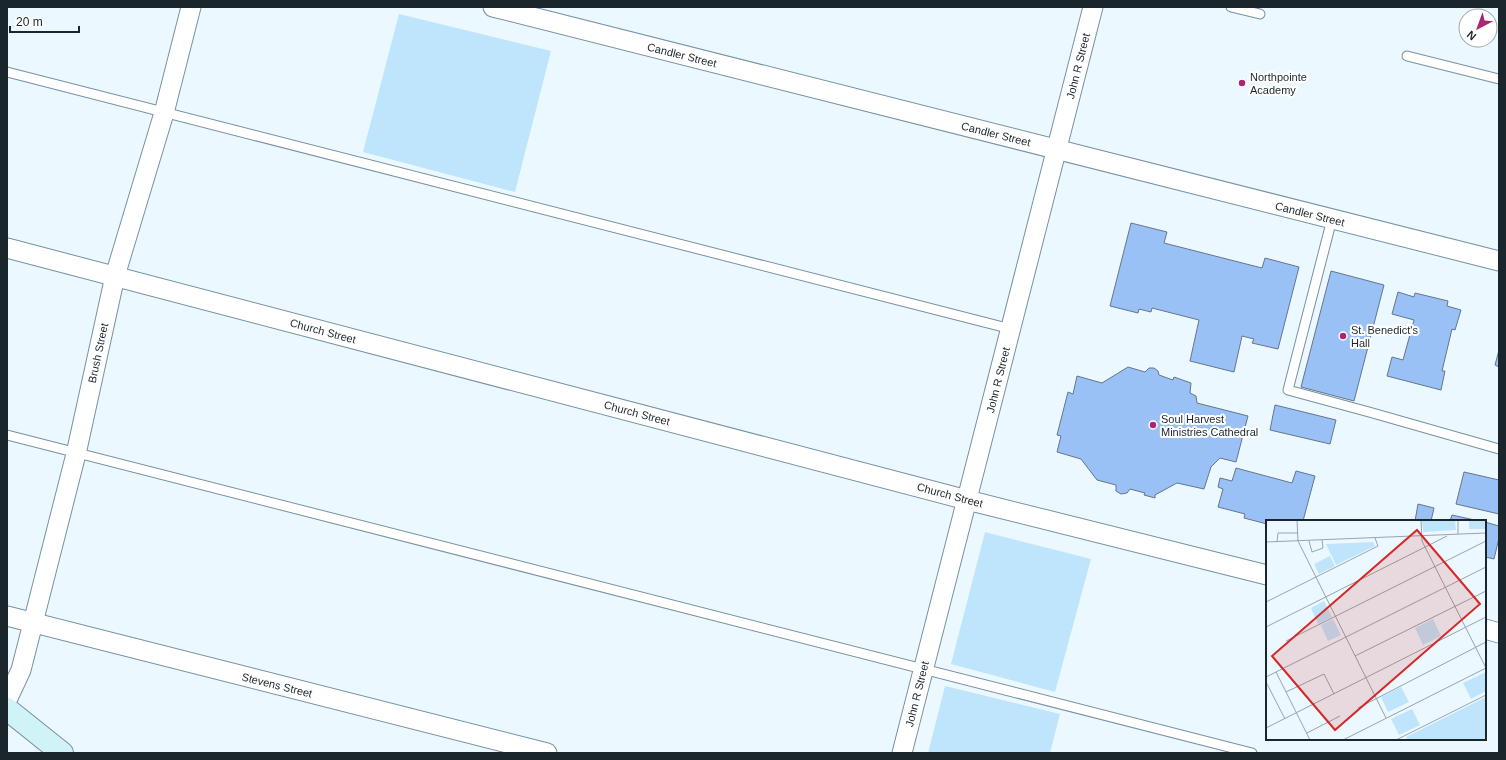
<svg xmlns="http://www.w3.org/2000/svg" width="1506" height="760" font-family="Helvetica,sans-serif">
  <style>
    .green { fill: #bee5fb }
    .building { fill: #99c1f6; stroke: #65758b }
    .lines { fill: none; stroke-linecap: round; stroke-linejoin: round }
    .lane-casing { stroke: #7692a1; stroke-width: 11 }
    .street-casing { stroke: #7692a1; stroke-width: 21 }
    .secondary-casing { stroke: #7692a1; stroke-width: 24 }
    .lane { stroke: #fff; stroke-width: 9 }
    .street { stroke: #fff; stroke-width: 19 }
    .secondary { stroke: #d0f3f8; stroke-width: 22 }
    .poi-dot { fill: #ab2670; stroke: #fff; stroke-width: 1.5 }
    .labels { text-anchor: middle; stroke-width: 4; stroke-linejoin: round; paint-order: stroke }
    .street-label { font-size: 11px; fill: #1a262c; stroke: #fff }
    .poi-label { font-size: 11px; fill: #1a262c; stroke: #fff; text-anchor: start }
    .inset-road { fill: none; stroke: #98a4ab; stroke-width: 1 }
    .view { fill: #d62828; fill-opacity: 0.15; stroke: #d62828; stroke-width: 2 }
    .inset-edge { fill: none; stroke: #1a262c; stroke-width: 2 }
  </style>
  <rect width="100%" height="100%" fill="#ecf8ff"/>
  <g class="green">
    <polygon points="399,14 551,51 515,192 363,152"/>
    <polygon points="985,532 1091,559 1055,692 951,664"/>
    <polygon points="945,686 1060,714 1050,753 928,753"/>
  </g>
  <g class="building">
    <polygon points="1131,223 1167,232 1164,243 1262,268 1265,258 1299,267 1278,349 1252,343 1254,339 1242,336 1234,372 1190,361 1199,320 1152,308 1151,312 1139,309 1138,313 1110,306"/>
    <polygon points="1331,271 1384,285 1354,401 1301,387"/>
    <polygon points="1398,292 1414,297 1415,293 1448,301 1447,306 1461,310 1455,330 1452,329 1442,371 1445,371 1441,390 1387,376 1392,357 1403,360 1414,320 1392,314"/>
    <polygon points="1499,350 1499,367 1495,365"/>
    <polygon points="1128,367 1145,372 1149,368 1154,368 1158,371 1159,375 1173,380 1174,377 1191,383 1190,393 1196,396 1197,403 1248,416 1236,462 1220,458 1211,467 1204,489 1177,483 1155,495 1155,498 1144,495 1145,493 1130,489 1127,493 1121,494 1116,491 1116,485 1097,480 1081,459 1057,452 1061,436 1057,435 1068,392 1073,394 1077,376 1102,383"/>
    <polygon points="1275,405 1336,420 1330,444 1270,430"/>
    <polygon points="1236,468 1292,483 1296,471 1315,476 1303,521 1273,521 1268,520 1267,524 1244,518 1245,514 1218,507 1223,489 1218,487 1220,478 1232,481"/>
    <polygon points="1464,472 1499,480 1499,514 1456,504"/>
    <polygon points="1418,504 1434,508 1431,521 1415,521"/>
    <polygon points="1452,515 1479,521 1450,521"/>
    <polygon points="1485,522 1499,526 1499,538 1494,559 1485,557"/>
  </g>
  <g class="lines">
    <g class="lane-casing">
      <g id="lane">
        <polyline points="1231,7 1260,14"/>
        <polyline points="1407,56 1499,79"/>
        <polyline points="7,72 1011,329"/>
        <polyline points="1332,219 1288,390 1369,412 1499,449"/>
        <polyline points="7,435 1252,753"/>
      </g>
    </g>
    <g class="street-casing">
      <g id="street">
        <polyline points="493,7 1499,261"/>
        <polyline points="7,248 967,500 1267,575"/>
        <polyline points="7,616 547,753"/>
        <polyline points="1485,629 1499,633"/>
        <polyline points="7,700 21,670 76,454 115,276 164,113 191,7"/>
        <polyline points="902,753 1093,7"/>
      </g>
    </g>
    <g class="secondary-casing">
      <polyline id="secondary" points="7,709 62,753"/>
    </g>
    <use href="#lane" class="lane"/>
    <use href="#street" class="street"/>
    <use href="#secondary" class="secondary"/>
  </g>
  <g class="poi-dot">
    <circle cx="1242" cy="83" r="4"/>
    <circle cx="1343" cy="336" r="4"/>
    <circle cx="1153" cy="425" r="4"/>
  </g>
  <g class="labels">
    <g class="street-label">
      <text transform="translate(682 55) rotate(14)" y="4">Candler Street</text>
      <text transform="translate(1078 66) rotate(-76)" y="4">John R Street</text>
      <text transform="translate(996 134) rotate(14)" y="4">Candler Street</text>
      <text transform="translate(1310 214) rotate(14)" y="4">Candler Street</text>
      <text transform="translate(323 331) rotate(15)" y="4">Church Street</text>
      <text transform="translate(98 353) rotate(-78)" y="4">Brush Street</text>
      <text transform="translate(998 380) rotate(-76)" y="4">John R Street</text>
      <text transform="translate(637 413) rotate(15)" y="4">Church Street</text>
      <text transform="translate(950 495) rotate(15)" y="4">Church Street</text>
      <text transform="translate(277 685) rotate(14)" y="4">Stevens Street</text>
      <text transform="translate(917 694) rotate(-76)" y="4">John R Street</text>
    </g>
    <g class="poi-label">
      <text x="1250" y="81">Northpointe<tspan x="1250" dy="13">Academy</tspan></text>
      <text x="1351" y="334">St. Benedict's<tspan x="1351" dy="13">Hall</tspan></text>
      <text x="1161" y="423">Soul Harvest<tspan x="1161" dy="13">Ministries Cathedral</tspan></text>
    </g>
  </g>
  <g transform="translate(1266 520)">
    <rect width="220" height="220" fill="#ecf8ff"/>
    <path d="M156 0H189L190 10 157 12ZM203 0H220V9H203ZM107 22 109 26 70 45 60 24ZM64 36 69 46 53 54 48 44ZM58 81 66 97 52 104 45 88ZM67 99 75 115 62 121 55 105ZM167 99 175 116 157 125 149 108ZM220 152V171L205 179 197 163ZM135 167 143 182 122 192 115 177ZM220 177V220H142L140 217ZM146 189 154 205 133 215 125 199Z" fill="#bee5fb"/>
    <path class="inset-road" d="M31 0 32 21M192 0V14M32 21 120 198M43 21 46 32 57 28 56 20M0 22 220 13M11 22 12 13H32M0 82 112 26 109 18M0 107 181 16M20 121 220 21M89 136 220 71M10 152 44 220M0 157 220 47M0 162 19 199M20 172 58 154 68 174M92 188 220 122M0 208 220 97M41 213 74 196M77 220 220 148 156 21 155 0M130 220 220 175"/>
    <path class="view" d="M151 10 214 84 69 210 6 136Z"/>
    <rect width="220" height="220" class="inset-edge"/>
  </g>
  <rect width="1506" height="760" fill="none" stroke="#1a262c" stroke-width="16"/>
  <g transform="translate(1478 28) rotate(221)"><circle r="19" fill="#ffffff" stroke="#a3a8ab"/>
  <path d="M0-3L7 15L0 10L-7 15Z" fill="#ab2670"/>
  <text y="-6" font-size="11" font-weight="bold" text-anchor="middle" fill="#1a262c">N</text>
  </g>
  <path d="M10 26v6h69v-6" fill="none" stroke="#1a262c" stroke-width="2"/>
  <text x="16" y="26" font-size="12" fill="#1a262c" stroke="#ffffff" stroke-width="3" paint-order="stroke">20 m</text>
</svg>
